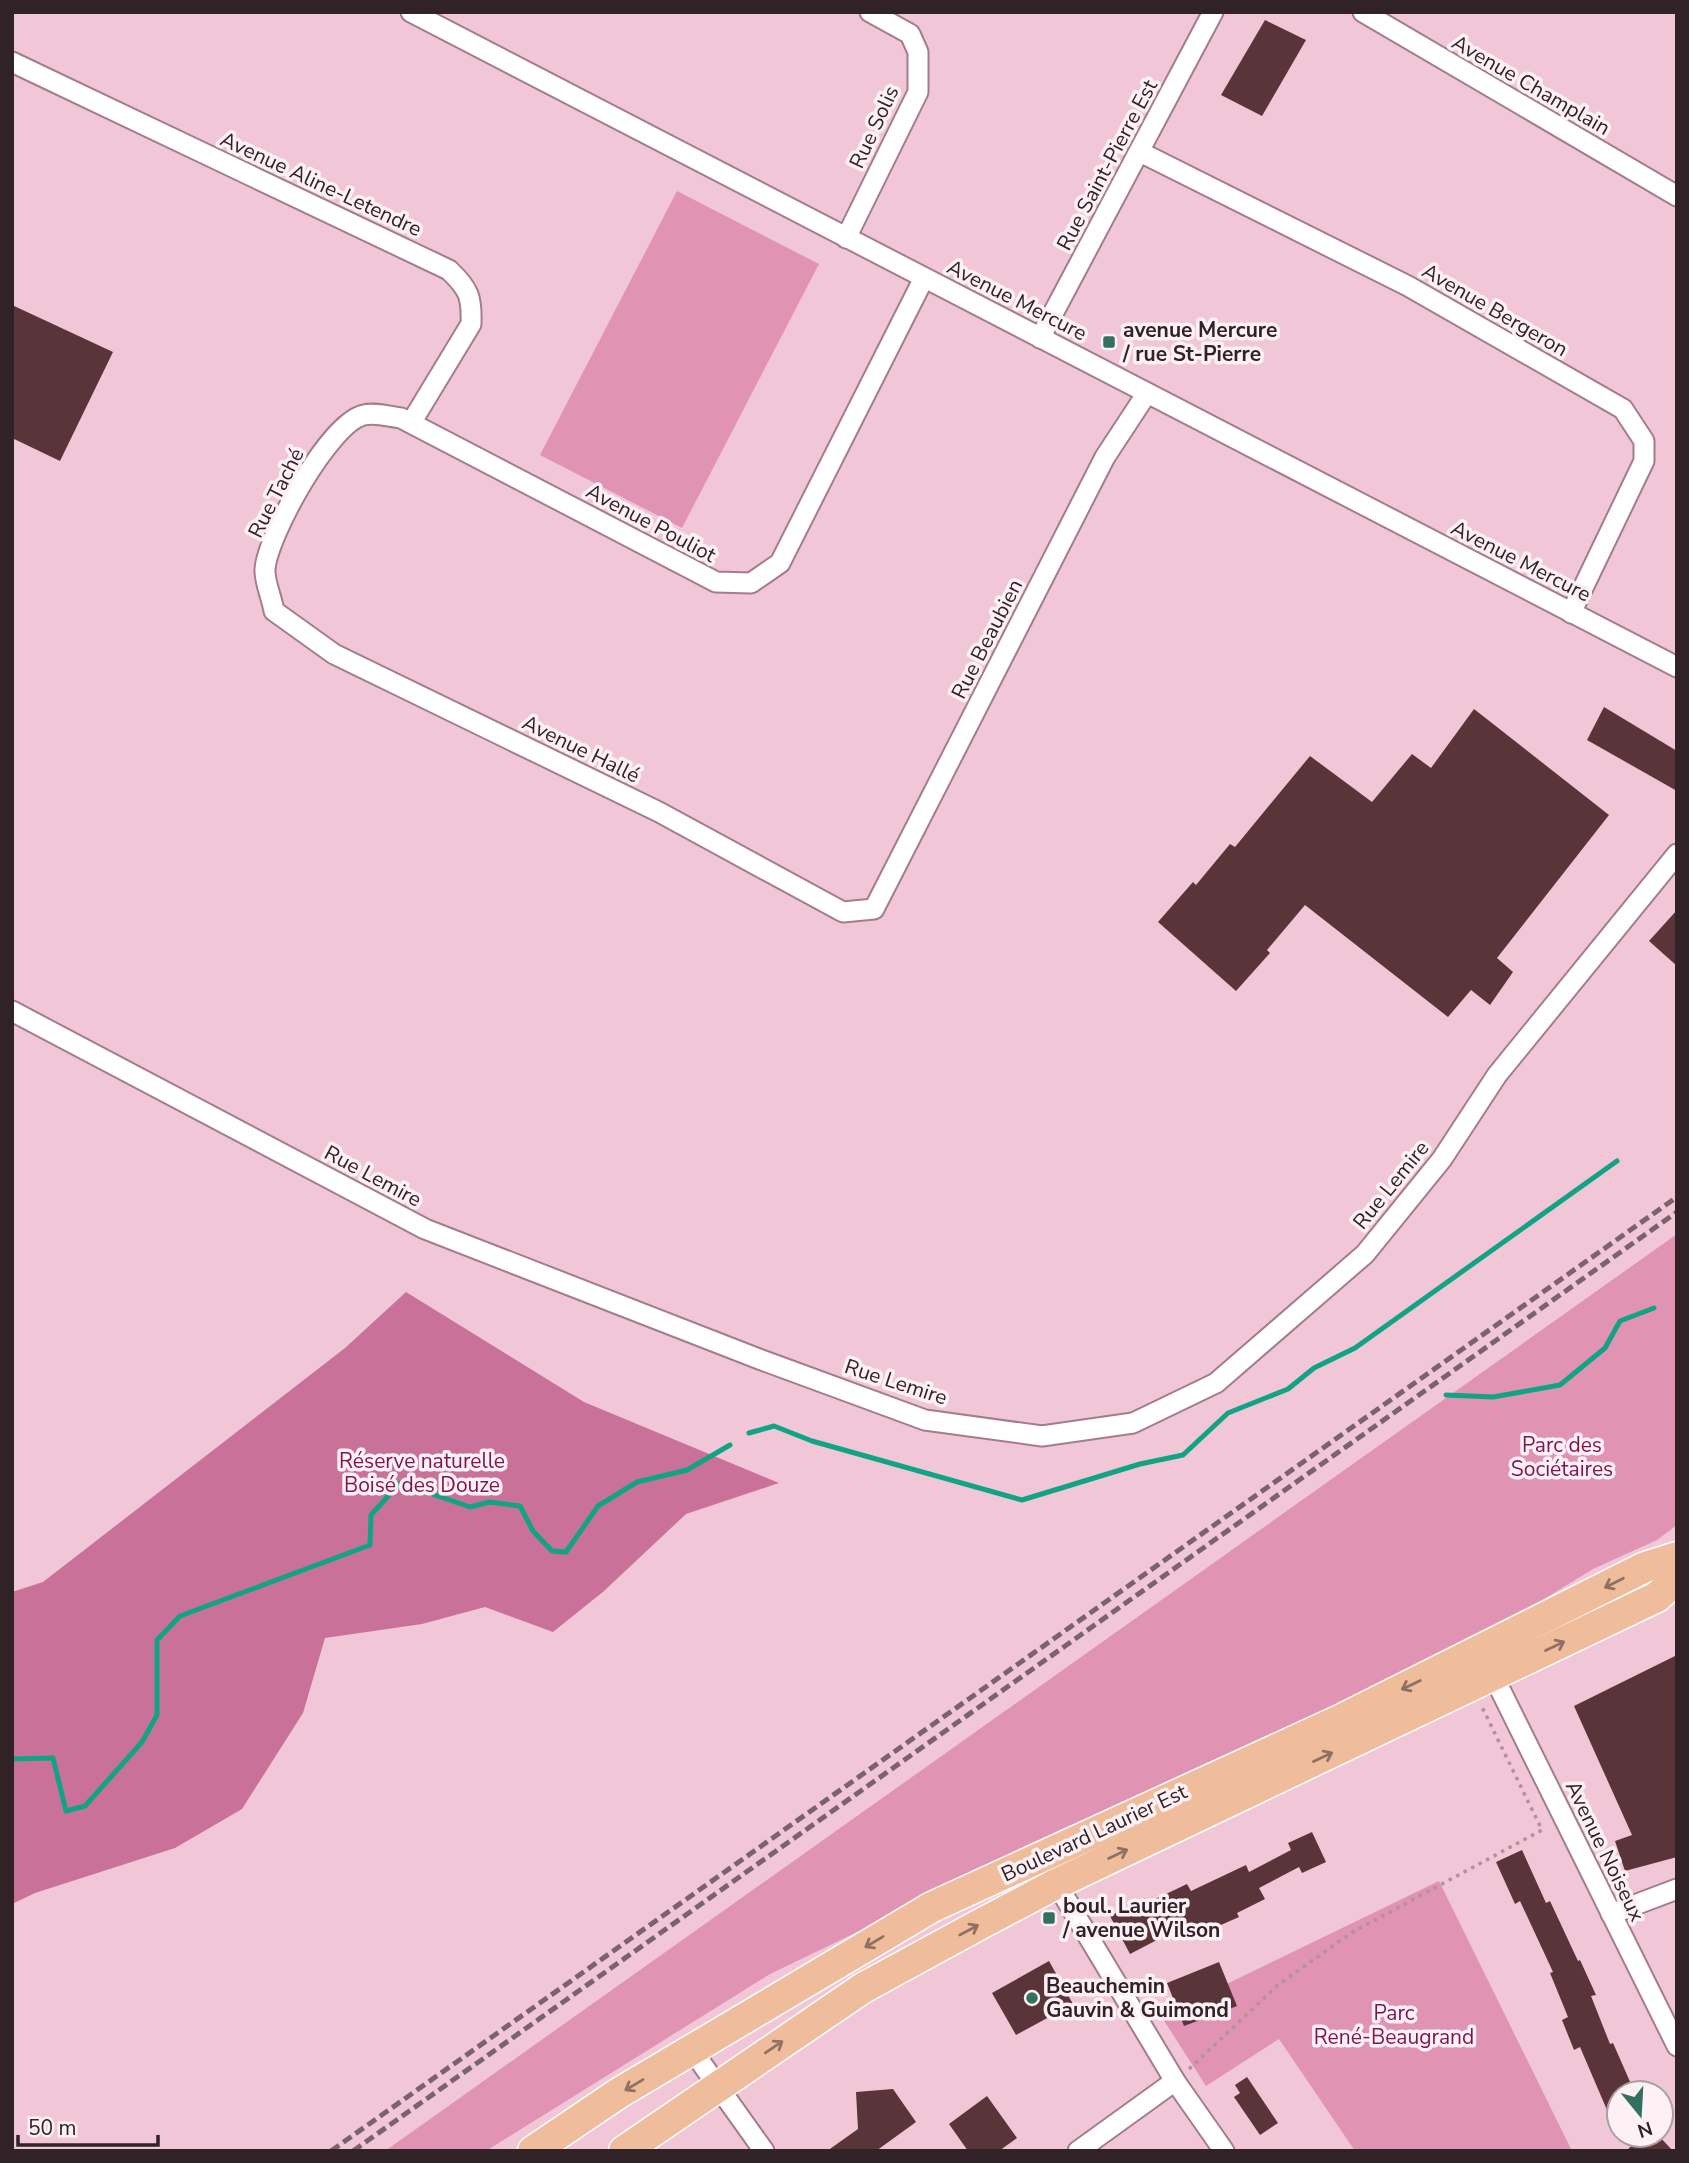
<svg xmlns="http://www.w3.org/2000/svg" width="1689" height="2163" font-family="'Nunito Sans',sans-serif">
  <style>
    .green { fill: #e193b4 }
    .forest { fill: #ca7199 }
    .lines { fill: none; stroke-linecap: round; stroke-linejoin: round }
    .stream { stroke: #10a485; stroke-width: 5 }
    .building { fill: #593539 }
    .minor-casing { stroke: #a37d8d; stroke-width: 23 }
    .primary-casing { stroke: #fff; stroke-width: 33 }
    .path { stroke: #b2919e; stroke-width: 3.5; stroke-dasharray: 3.5 5; stroke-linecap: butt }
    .minor { stroke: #fff; stroke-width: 19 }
    .primary { stroke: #f0bd9c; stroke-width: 30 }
    .rail { stroke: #7c626c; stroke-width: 5; stroke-dasharray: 10 5; stroke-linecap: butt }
    .oneway { stroke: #907062 }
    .poi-dot { fill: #32715f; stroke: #fef1f6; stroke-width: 2.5 }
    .labels { text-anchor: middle; stroke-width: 7; stroke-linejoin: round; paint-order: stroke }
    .street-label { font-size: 21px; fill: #312228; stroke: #fef1f6 }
    .poi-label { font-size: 21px; font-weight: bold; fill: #312228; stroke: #fef1f6; text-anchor: start }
    .park-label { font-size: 21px; fill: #7f1350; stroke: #fef1f6 }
  </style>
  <rect width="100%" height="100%" fill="#f1c7d8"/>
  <g class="green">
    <polygon points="677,191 819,264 682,528 540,455"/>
    <polygon points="1677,1234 1677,1525 1657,1540 1593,1569 1466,1647 1342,1701 1244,1753 1191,1771 770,1974 486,2151 385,2151"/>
    <polygon points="1439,1881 1572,2151 1355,2151 1279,2039 1206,2086 1161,2016"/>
  </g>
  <polygon class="forest" points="406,1292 584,1402 779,1483 686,1514 604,1591 553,1632 485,1607 422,1624 325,1638 303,1713 242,1809 175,1848 35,1893 12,1904 12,1592 43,1582 345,1348"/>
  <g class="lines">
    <g class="stream">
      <polyline points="1446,1395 1493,1397 1560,1385 1605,1348 1620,1321 1654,1308"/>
      <polyline points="749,1433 774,1426 812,1441 1022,1500 1140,1464 1183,1455 1228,1413 1288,1389 1314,1368 1355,1348 1617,1161"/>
      <polyline points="12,1759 53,1758 66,1811 85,1806 142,1742 157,1715 157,1640 180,1616 370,1545 371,1515 400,1483 470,1507 490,1502 520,1506 533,1531 552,1551 566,1552 598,1506 637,1482 687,1470 730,1445"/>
    </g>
  </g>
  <g class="building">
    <polygon points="1265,20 1306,40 1262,116 1221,95"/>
    <polygon points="12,305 113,352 60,461 12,438"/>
    <polygon points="1604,707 1677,751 1677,791 1587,740"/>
    <polygon points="1474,709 1609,815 1497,958 1513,972 1490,1005 1471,990 1448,1017 1305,905 1267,950 1270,953 1236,991 1158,922 1193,882 1196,885 1230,844 1235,847 1310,756 1372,802 1412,754 1431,768"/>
    <polygon points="1677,910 1677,966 1649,941"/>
    <polygon points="1677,1655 1677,1857 1625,1871 1615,1841 1632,1835 1574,1706"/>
    <polygon points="1312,1832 1326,1862 1302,1873 1299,1867 1259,1888 1265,1899 1237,1913 1239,1917 1214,1928 1213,1925 1184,1940 1178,1929 1130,1954 1110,1916 1145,1898 1147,1903 1187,1884 1191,1891 1246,1865 1249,1872 1291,1850 1288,1843"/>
    <polygon points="1522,1850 1546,1903 1550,1901 1578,1961 1580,1960 1596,1995 1591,1996 1610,2044 1613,2043 1635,2093 1619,2093 1619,2138 1580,2047 1574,2050 1562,2020 1568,2017 1550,1973 1553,1972 1520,1901 1515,1904 1496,1862"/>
    <polygon points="1049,1961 1073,2004 1016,2035 992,1993"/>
    <polygon points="1219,1962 1237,2006 1184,2026 1167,1983"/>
    <polygon points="1247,2077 1278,2123 1260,2135 1234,2097 1240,2093 1235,2085"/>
    <polygon points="893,2089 916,2122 876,2151 827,2151 858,2129 856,2092"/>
    <polygon points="987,2096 1017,2138 999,2151 968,2151 949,2124"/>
    <polygon points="1643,2135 1658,2135 1673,2151 1626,2151"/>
  </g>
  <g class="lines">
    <g class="minor-casing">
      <g id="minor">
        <polyline points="411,12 1677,667"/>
        <polyline points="1363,12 1677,196"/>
        <path d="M12 62 449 270C469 289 472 297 471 324L411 423"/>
        <polyline points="1140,152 1408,286 1623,409 1644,441 1644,461 1571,613"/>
        <polyline points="846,238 918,92 918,52 910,34 870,12"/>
        <path d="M924 278 780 563 751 583 716 582 401 418C391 417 375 412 364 415 330 422 268 534 265 569 264 581 272 598 274 611L334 654 659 812 843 912 874 909 1105 457 1147 393"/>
        <polyline points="1040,338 1213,12"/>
        <polyline points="12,1011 425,1229 759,1359 925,1420 1042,1436 1133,1423 1216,1383 1365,1254 1442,1159 1497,1075 1677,854"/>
        <polyline points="1488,1665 1677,2046"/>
        <polyline points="1052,1876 1175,2081 1224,2151"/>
        <polyline points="1611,1914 1677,1889"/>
        <polyline points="692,2050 764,2151"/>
        <polyline points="1078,2151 1175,2081"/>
      </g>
    </g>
    <g class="primary-casing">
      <g id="primary">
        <polyline points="533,2151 619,2093 932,1907 1340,1720 1645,1567 1677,1557"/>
        <polyline points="624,2151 863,1988 973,1928 1056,1884 1657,1597 1677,1578"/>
      </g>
    </g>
    <polyline class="path" points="1189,2069 1278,1985 1351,1933 1542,1830 1482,1707"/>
    <use href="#minor" class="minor"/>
    <use href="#primary" class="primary"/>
    <g class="rail">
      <polyline points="331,2151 1677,1197"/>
      <polyline points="353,2151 1677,1212"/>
    </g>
  </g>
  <defs><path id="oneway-shaft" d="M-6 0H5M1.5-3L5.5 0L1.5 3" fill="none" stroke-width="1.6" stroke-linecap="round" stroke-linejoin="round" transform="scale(1.75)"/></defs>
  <g class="oneway">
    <use href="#oneway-shaft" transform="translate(1614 1583) rotate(153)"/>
    <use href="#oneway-shaft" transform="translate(1555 1646) rotate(-26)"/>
    <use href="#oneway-shaft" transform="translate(1411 1685) rotate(154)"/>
    <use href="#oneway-shaft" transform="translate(1323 1757) rotate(-25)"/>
    <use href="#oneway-shaft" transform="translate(1118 1854) rotate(-25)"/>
    <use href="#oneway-shaft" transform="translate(969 1930) rotate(-28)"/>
    <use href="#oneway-shaft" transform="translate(874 1942) rotate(149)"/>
    <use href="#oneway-shaft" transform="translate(774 2047) rotate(-34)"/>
    <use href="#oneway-shaft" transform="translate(634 2085) rotate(149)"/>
  </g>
  <g class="poi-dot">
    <rect x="1102" y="335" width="14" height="14" rx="3.5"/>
    <rect x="1042" y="1911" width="14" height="14" rx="3.5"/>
    <circle cx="1032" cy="1998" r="7"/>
  </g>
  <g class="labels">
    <g class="street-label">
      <text transform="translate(1531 85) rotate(30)" y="7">Avenue Champlain</text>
      <text transform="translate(874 127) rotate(-65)" y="7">Rue Solis</text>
      <text transform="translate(1107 165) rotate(-62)" y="7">Rue Saint-Pierre Est</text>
      <text transform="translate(321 184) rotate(25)" y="7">Avenue Aline-Letendre</text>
      <text transform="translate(1017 300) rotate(27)" y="7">Avenue Mercure</text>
      <text transform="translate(1495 310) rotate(30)" y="7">Avenue Bergeron</text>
      <text transform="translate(276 493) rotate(-63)" y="7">Rue Taché</text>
      <text transform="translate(651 523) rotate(28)" y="7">Avenue Pouliot</text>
      <text transform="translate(1521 561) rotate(27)" y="7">Avenue Mercure</text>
      <text transform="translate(987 639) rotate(-63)" y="7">Rue Beaubien</text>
      <text transform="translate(581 749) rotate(26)" y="7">Avenue Hallé</text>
      <text transform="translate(373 1176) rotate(28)" y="7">Rue Lemire</text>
      <text transform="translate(1391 1185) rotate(-51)" y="7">Rue Lemire</text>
      <text transform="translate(896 1382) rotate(18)" y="7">Rue Lemire</text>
      <text transform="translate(1094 1833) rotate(-25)" y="7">Boulevard Laurier Est</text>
      <text transform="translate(1605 1851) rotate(64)" y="7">Avenue Noiseux</text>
    </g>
    <g class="poi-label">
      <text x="1123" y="337">avenue Mercure<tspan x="1123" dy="24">/ rue St-Pierre</tspan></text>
      <text x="1063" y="1913">boul. Laurier<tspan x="1063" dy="24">/ avenue Wilson</tspan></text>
      <text x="1046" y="1993">Beauchemin<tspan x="1046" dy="24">Gauvin &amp; Guimond</tspan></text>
    </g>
    <g class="park-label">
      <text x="1562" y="1452">Parc des<tspan x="1562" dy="24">Sociétaires</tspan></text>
      <text x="422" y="1468">Réserve naturelle<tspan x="422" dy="24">Boisé des Douze</tspan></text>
      <text x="1394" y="2020">Parc<tspan x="1394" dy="24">René-Beaugrand</tspan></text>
    </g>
  </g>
  <rect width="1689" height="2163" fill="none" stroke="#312228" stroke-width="28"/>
  <g transform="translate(1640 2114) rotate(162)"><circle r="33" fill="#fef1f6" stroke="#ac9ea4" stroke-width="2"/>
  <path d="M0-5L12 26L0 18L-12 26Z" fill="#32715f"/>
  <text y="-10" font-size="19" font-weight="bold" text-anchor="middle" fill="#312228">N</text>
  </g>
  <path d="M18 2135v10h140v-10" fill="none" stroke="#312228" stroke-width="3.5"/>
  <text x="28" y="2135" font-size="21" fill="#312228" stroke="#fef1f6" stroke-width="5" paint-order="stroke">50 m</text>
</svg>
